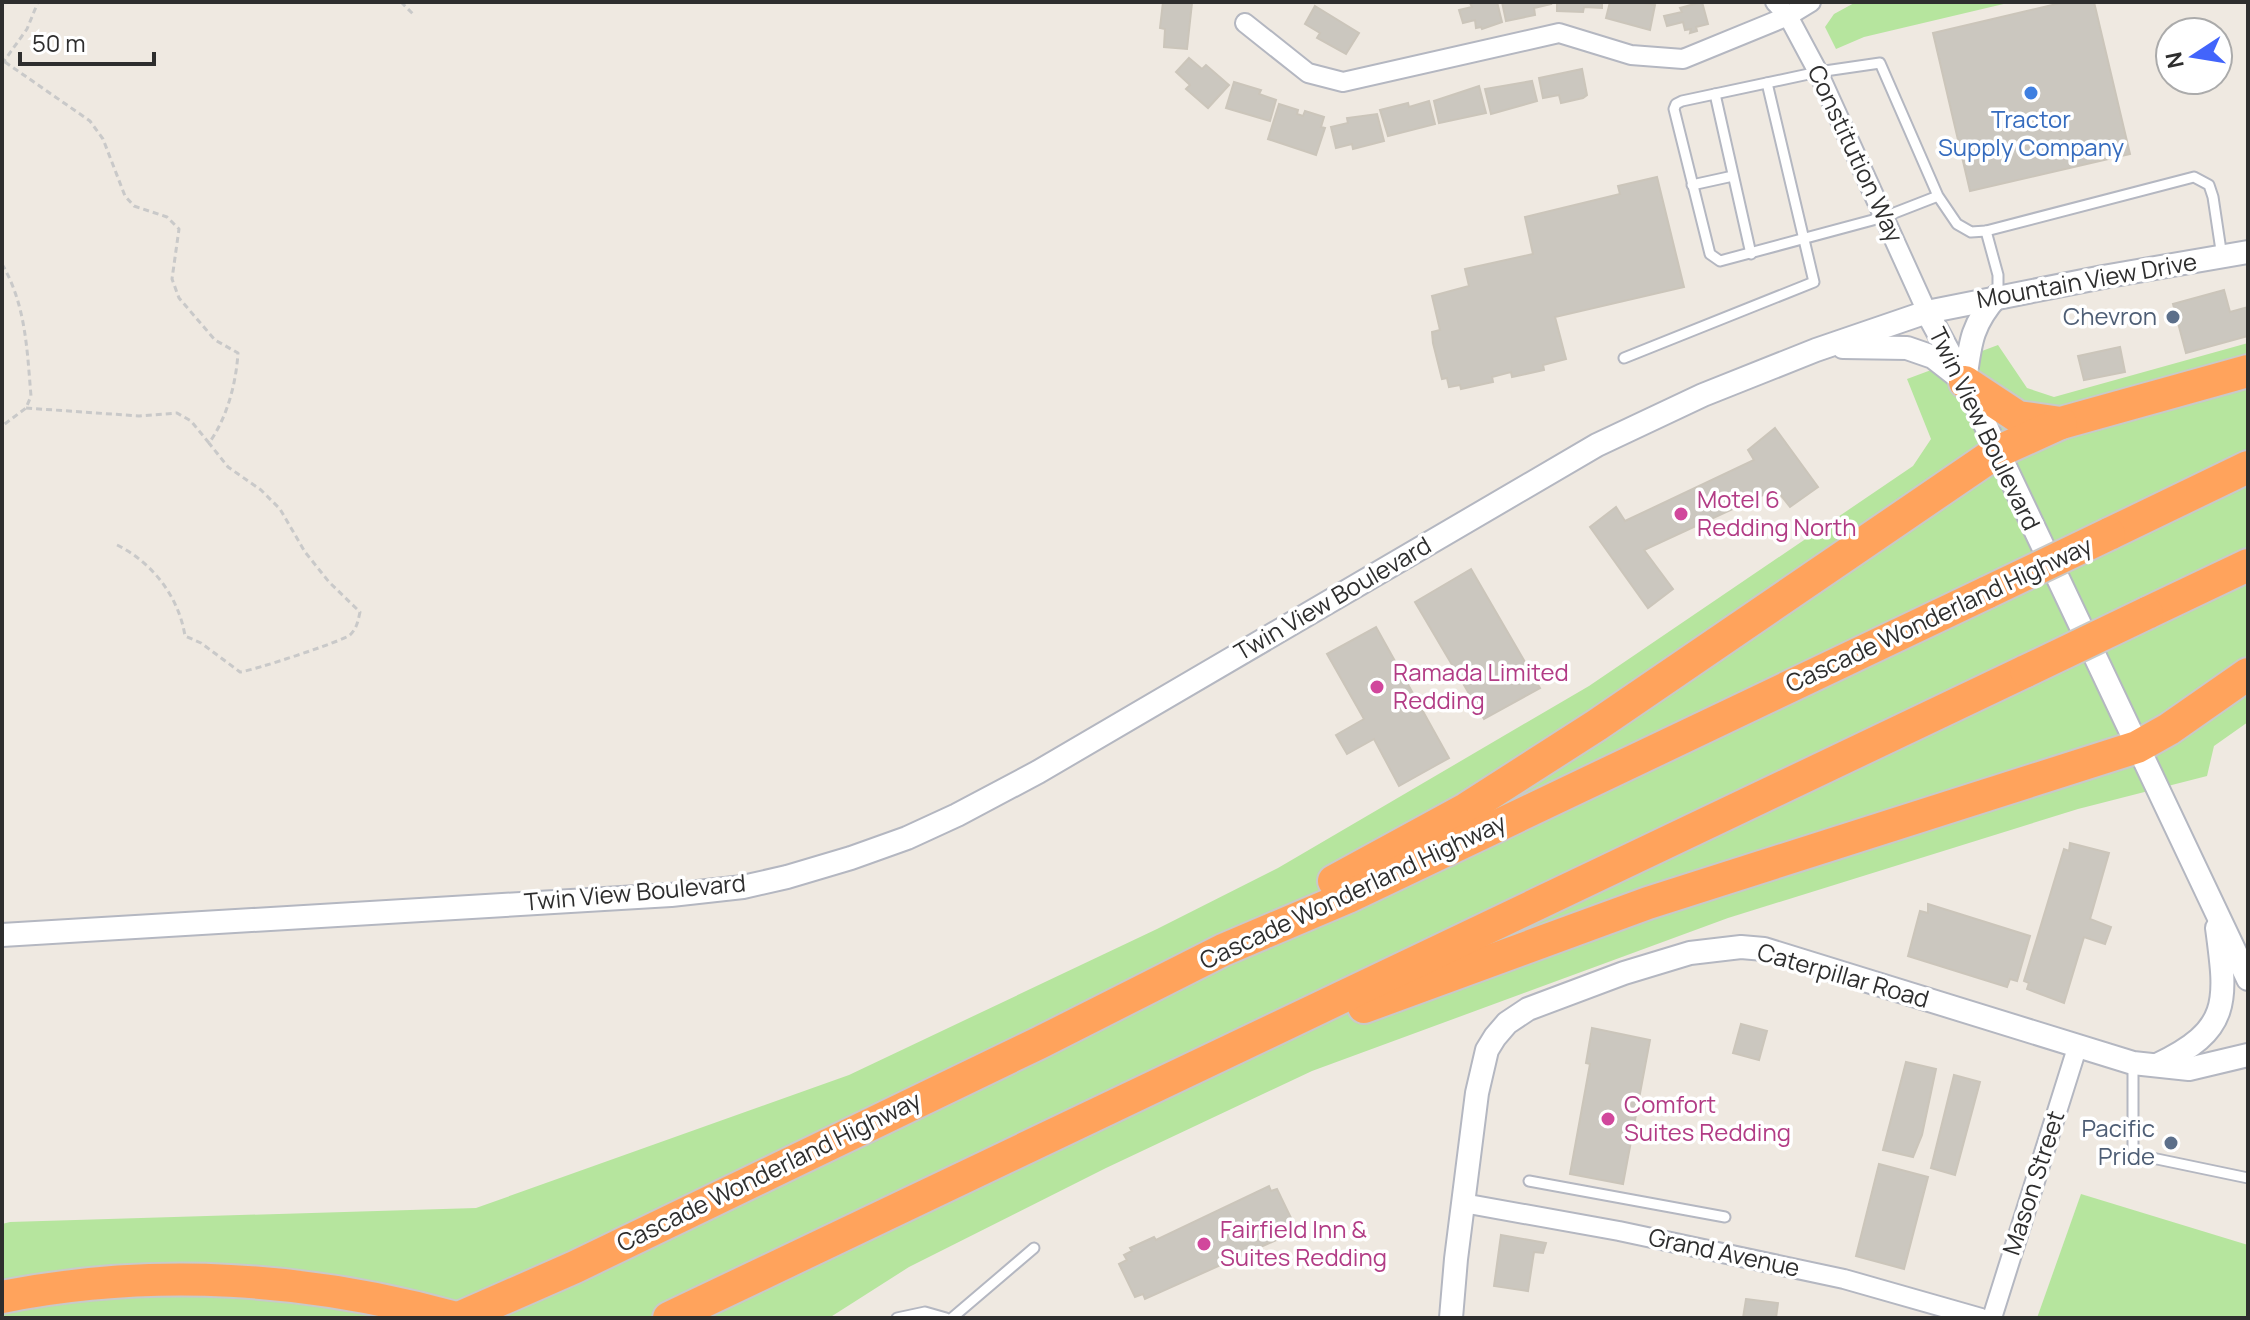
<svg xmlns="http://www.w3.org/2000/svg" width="2250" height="1320" font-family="Manrope,sans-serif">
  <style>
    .green { fill: #b6e59e }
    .building { fill: #cbc7bf; stroke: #cbc5ba; stroke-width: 2 }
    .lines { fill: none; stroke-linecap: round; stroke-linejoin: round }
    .service-casing { stroke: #b4b7c1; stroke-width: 13 }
    .minor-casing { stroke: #b4b7c1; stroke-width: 22 }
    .tertiary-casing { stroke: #b4b7c1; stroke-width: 26 }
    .motorway-casing { stroke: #c9c9c9; stroke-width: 36 }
    .path { stroke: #c9c9c9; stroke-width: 3; stroke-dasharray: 6 4; stroke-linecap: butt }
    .service { stroke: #fff; stroke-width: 9 }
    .minor { stroke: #fff; stroke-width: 18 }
    .tertiary { stroke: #fff; stroke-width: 22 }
    .motorway { stroke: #ffa35c; stroke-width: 32 }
    .motorway-bridge-casing { stroke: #c9c9c9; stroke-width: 36; stroke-linecap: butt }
    .motorway-bridge { stroke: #ffa35c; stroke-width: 32 }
    .shop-dot { fill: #3f7fe0; stroke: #fff; stroke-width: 3 }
    .service-dot { fill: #5c6f8a; stroke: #fff; stroke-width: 3 }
    .hotel-dot { fill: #d1479c; stroke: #fff; stroke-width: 3 }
    .labels { text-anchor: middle; stroke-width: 7; stroke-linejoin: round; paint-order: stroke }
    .shop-label { font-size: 24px; fill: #366cbe; stroke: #fff }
    .street-label { font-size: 24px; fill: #2e2e2e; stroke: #fff }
    .service-label { font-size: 24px; fill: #4e5e75; stroke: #fff; text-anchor: end }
    .hotel-label { font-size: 24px; fill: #b23c85; stroke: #fff; text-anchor: start }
  </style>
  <rect width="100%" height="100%" fill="#efe9e1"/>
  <g class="green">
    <polygon points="1856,2 2012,2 1864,37 1836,49 1825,27 1834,14"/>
    <polygon points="2248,343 2248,722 2214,746 2207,776 2078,809 1728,918 1312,1071 1106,1168 909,1267 829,1318 2,1318 2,1224 10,1222 476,1208 849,1075 1157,929 1278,868 1589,686 1913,466 1931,439 1907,379 1998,345 2027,388 2054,397"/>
    <polygon points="2081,1194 2248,1245 2248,1318 2037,1318"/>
  </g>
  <g class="building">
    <polygon points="1163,2 1192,3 1187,49 1164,47 1165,29 1160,28"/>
    <polygon points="1476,2 1497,2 1502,22 1482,29 1481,27 1476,28 1475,20 1463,23 1459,10 1472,7 1470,3"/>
    <polygon points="1502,2 1550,2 1551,4 1534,8 1535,15 1506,21"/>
    <polygon points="1557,2 1602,2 1602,8 1584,7 1583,12 1557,11"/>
    <polygon points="1610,2 1639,2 1655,5 1650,30 1606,18"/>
    <polygon points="1702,2 1708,24 1696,27 1697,31 1690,33 1691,29 1685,30 1683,22 1667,26 1664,16 1682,12 1680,8"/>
    <polygon points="2065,2 2094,2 2130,154 1970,191 1933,33"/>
    <polygon points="1315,6 1359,33 1346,54 1317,38 1320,33 1305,24"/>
    <polygon points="1189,58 1202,69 1206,65 1229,85 1208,108 1186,89 1190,85 1176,72"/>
    <polygon points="1582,69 1587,95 1583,98 1561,103 1559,95 1543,98 1539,78"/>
    <polygon points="1532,81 1537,101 1491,114 1485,89"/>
    <polygon points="1234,82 1261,90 1259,94 1276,100 1270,121 1226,108"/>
    <polygon points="1479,86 1486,113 1439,123 1434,101"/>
    <polygon points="1429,101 1435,124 1388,136 1380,110 1408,103 1409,107"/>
    <polygon points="1279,104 1298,110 1297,114 1303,116 1305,111 1324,117 1321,127 1325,128 1316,155 1268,139"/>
    <polygon points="1377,114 1384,141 1353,149 1352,144 1336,148 1331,127 1348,123 1347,118"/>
    <polygon points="1657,177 1684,287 1555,317 1566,359 1543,365 1544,370 1512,377 1511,372 1492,377 1493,382 1461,389 1460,385 1449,387 1447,378 1442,379 1433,343 1432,332 1440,330 1432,296 1469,286 1465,269 1533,254 1525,217 1620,194 1618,186"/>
    <polygon points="2224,290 2230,312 2248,307 2248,336 2186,353 2173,304"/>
    <polygon points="2120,347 2125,372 2084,380 2078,356"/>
    <polygon points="1775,428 1818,487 1790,507 1776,489 1644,550 1673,589 1648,608 1590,527 1616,507 1625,521 1754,460 1748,450"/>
    <polygon points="1471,569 1540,688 1484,719 1415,602"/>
    <polygon points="1376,627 1449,758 1399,786 1374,739 1347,754 1336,735 1364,719 1327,654"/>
    <polygon points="2070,843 2109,853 2090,919 2111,927 2105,944 2084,937 2064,1003 2027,989 2029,983 2024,981 2064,849 2069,851"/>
    <polygon points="1928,904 2030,936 2017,981 2010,979 2007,987 1908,956 1920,911 1928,913"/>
    <polygon points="1741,1024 1767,1031 1759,1060 1733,1053"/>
    <polygon points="1592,1028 1650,1040 1623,1184 1570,1174 1590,1064 1586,1063"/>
    <polygon points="1906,1062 1936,1069 1922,1135 1913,1157 1883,1150"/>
    <polygon points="1954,1075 1980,1082 1955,1175 1931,1168"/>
    <polygon points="1879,1164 1928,1177 1904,1269 1856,1256"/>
    <polygon points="1269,1186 1271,1191 1277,1189 1293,1222 1288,1225 1290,1230 1282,1234 1283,1237 1145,1299 1143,1294 1135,1297 1119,1264 1127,1260 1124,1255 1132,1251 1130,1248 1154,1237 1156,1240"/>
    <polygon points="1501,1235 1546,1243 1543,1253 1534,1252 1528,1291 1494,1286"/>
    <polygon points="1746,1299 1778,1303 1776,1318 1743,1318"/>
  </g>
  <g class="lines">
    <g class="service-casing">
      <g id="service">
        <polyline points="1715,94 1751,254"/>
        <polyline points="1692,185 1733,176"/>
        <polyline points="1938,196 1884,217 1720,261 1710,254 1674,109 1676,104 1682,101 1818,72 1880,63 1938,196 1957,224 1971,232 1986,231 2194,177 2209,185 2213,197 2222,257"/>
        <polyline points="1986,231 1998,275 1998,295"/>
        <polyline points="1624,358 1814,282 1767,83"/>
        <polyline points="2133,1063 2133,1154 2248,1178"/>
        <polyline points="1529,1181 1725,1217"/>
        <polyline points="897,1318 925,1312 946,1318"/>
        <polyline points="952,1318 1034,1248"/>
      </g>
    </g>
    <g class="minor-casing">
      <g id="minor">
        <polyline points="1775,2 1788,16 1818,72 1927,312"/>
        <polyline points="1245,23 1308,73 1343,82 1559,33 1631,55 1683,59 1788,16 1811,2"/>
        <polyline points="1463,1203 1619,1231 1844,1279 1981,1318"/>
        <polyline points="1992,1318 2077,1048"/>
      </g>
    </g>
    <g class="tertiary-casing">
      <g id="tertiary">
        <polyline points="1927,312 1965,382 2248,979"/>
        <path d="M1843 347 1907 348 1933 357 1965 382C1970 344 1971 325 1997 296"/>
        <polyline points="2,935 671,895 743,887 787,877 851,858 907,838 957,815 1038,772 1597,445 1703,395 1816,350 1927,312 2103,277 2248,252"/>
        <path d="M2157 1065C2231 1030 2227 1002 2217 928"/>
        <polyline points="1451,1318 1456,1259 1477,1093 1487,1050 1495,1037 1507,1023 1528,1009 1624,973 1690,953 1741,947 1764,949 2133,1063 2189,1069 2248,1055"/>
      </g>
    </g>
    <g class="motorway-casing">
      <g id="motorway">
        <polyline points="1965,382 2018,417 2061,423 2248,371"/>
        <polyline points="2109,534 2248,467"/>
        <polyline points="2147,613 2248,565"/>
        <polyline points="1334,881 1466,809 1597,725 1997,452 2061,423"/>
        <polyline points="1364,1007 1648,903 2137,747 2169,729 2248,674"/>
        <path d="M2 1297C153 1267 308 1277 456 1318"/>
        <polyline points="459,1318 575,1267 1039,1043 1223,950 1348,897 1988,592"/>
        <polyline points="669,1318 2026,671"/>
      </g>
    </g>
    <g class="path">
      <polyline points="401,2 415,16"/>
      <path d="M5 62 90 121 103 139 125 196 134 206 167 217 179 229 172 279 179 298 215 340 238 353C236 384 227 418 209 443L191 421 177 413 139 416 26 408"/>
      <polyline points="2,64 27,29 38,2"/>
      <path d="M2 264C26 305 27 350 31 396L26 408 2 426"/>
      <path d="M117 545C152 562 179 597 185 636L201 643 240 672C252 671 343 641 350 635 357 628 358 621 360 612L329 582 305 552 280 509 261 490 228 467 209 443"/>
    </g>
    <use href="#service" class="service"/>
    <use href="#minor" class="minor"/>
    <use href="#tertiary" class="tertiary"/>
    <use href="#motorway" class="motorway"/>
    <g class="motorway-bridge-casing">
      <g id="motorway-bridge">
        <polyline points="1988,592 2109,534"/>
        <polyline points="2026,671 2147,613"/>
      </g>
    </g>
    <use href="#motorway-bridge" class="motorway-bridge"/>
  </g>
  <circle class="shop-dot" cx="2031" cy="93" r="8"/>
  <g class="service-dot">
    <circle cx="2173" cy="317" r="8"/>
    <circle cx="2171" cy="1143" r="8"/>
  </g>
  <g class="hotel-dot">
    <circle cx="1681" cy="514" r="8"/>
    <circle cx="1377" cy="687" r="8"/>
    <circle cx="1608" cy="1119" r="8"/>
    <circle cx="1204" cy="1244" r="8"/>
  </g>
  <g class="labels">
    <g class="shop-label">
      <text x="2031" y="128">Tractor<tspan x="2031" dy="28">Supply Company</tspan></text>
    </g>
    <g class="street-label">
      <text transform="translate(1855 154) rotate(65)" y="8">Constitution Way</text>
      <text transform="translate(2087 281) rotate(-10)" y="8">Mountain View Drive</text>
      <text transform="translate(1984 429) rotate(64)" y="8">Twin View Boulevard</text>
      <text transform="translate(1333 599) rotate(-30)" y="8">Twin View Boulevard</text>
      <text transform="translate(1939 615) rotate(-25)" y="8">Cascade Wonderland Highway</text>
      <text transform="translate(1353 892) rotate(-25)" y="8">Cascade Wonderland Highway</text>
      <text transform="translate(635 893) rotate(-5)" y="8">Twin View Boulevard</text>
      <text transform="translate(1843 976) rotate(16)" y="8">Caterpillar Road</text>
      <text transform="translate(769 1172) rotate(-26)" y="8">Cascade Wonderland Highway</text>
      <text transform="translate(2034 1183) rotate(-72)" y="8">Mason Street</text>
      <text transform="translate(1724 1253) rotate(12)" y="8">Grand Avenue</text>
    </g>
    <g class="service-label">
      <text x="2157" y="325">Chevron</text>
      <text x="2155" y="1137">Pacific<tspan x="2155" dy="28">Pride</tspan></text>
    </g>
    <g class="hotel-label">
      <text x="1697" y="508">Motel 6<tspan x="1697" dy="28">Redding North</tspan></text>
      <text x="1393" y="681">Ramada Limited<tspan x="1393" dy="28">Redding</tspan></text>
      <text x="1624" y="1113">Comfort<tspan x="1624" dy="28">Suites Redding</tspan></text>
      <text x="1220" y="1238">Fairfield Inn &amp;<tspan x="1220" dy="28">Suites Redding</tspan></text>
    </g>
  </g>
  <rect width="2250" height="1320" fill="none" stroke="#2e2e2e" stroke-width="8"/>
  <g transform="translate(2194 56) rotate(258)"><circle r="38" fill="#ffffff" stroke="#ababab" stroke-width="2"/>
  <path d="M0-6L14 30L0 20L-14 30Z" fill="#4264fb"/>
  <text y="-12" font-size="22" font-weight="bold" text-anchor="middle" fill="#2e2e2e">N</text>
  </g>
  <path d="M20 52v12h134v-12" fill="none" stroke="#2e2e2e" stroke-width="4"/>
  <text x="32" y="52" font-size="24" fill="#2e2e2e" stroke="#ffffff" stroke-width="6" paint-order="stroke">50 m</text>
</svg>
